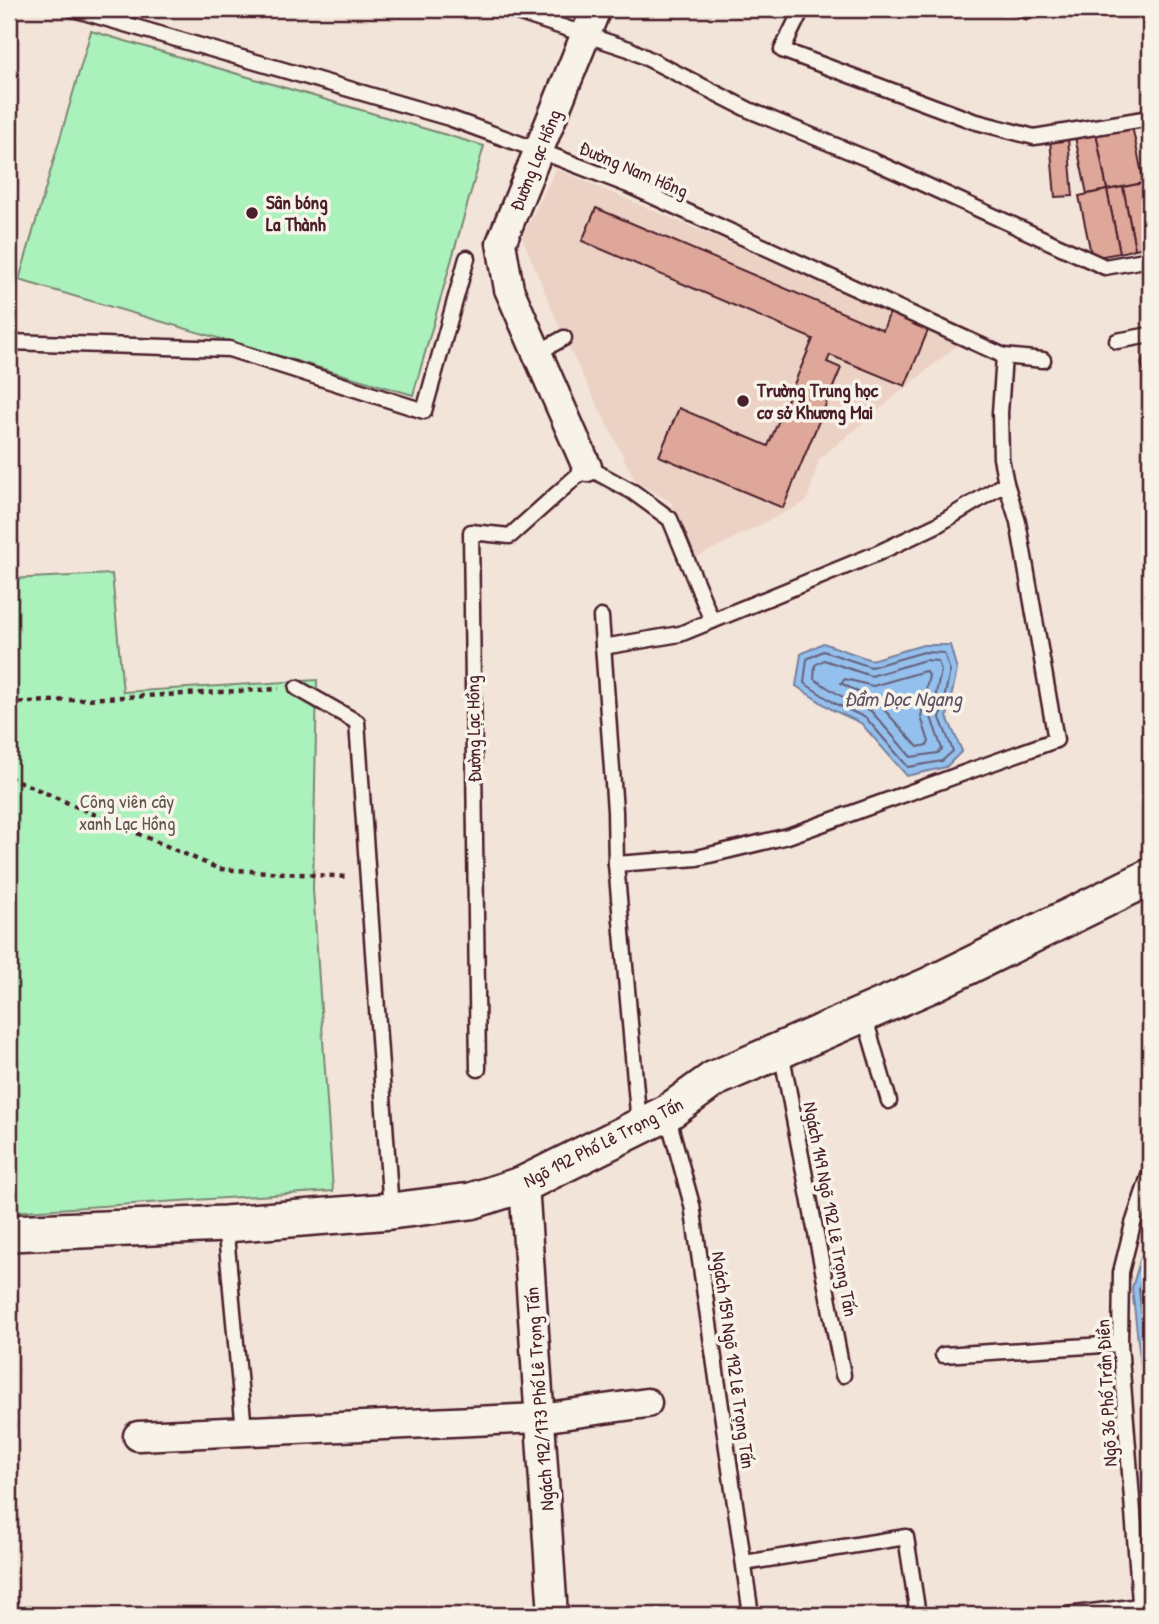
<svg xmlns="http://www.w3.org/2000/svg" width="1159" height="1624" font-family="'Patrick Hand',sans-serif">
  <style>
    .built { fill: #ecd2c5 }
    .green { fill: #abf1bc; stroke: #7a8874; stroke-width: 2 }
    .water { fill: #93c0ed; stroke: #76809f; stroke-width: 2 }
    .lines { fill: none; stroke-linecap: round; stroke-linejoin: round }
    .shore { stroke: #675f79; stroke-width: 2 }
    .building { fill: #dfa79a; stroke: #4a1f2b; stroke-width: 2 }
    .service-casing { stroke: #4a1f2b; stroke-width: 19 }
    .minor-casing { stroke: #4a1f2b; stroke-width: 33 }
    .tertiary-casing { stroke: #4a1f2b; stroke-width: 40 }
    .path { stroke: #4a1f2b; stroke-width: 4.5; stroke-dasharray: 5 5; stroke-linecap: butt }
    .service { stroke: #f7f3e8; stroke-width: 14 }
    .minor { stroke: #f7f3e8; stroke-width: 28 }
    .tertiary { stroke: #f7f3e8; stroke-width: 35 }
    .poi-dot { fill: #4a1f2b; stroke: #f7f3e8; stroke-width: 2.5 }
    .labels { text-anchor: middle; stroke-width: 7; stroke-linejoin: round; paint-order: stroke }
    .street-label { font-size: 19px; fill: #4a1f2b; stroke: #f7f3e8 }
    .poi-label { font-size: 19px; font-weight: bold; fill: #4a1f2b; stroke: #f7f3e8; text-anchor: start }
    .park-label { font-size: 19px; fill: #62544f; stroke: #f7f3e8 }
    .water-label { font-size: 21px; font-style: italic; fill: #604f65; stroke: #f7f3e8 }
  </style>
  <rect width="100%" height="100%" fill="#f2e4d8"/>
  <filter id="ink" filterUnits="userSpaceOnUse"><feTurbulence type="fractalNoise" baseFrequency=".0143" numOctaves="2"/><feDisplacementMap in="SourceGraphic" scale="14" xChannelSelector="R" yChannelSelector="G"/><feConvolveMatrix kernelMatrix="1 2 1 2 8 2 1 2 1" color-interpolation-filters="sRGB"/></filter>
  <g filter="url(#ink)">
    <polygon class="built" points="556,169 929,328 960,343 819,459 807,501 693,559 671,502 636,482 564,338 522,237"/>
    <g class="green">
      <polygon points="91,31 484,146 413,395 19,280"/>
      <polygon points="112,574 123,692 317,680 313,889 333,1191 9,1212 9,579"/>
    </g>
    <g class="water">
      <polygon points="823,643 871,660 923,645 950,645 957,670 947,717 962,751 946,767 907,776 861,723 833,710 796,686 801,654"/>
      <polygon points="1150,1225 1150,1446 1132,1288"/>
    </g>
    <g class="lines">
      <g class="shore">
        <polygon points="823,651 871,667 924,652 944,653 950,671 940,718 953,751 942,761 908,767 866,718 836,704 804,683 807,659"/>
        <polygon points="824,660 871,676 925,660 938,661 941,671 931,717 942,749 938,753 911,757 871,711 841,696 814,679 815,665"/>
        <polygon points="925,671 929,675 921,717 929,742 927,745 918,747 878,703 841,683 845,679 873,686"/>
        <polyline points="1150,1250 1139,1289 1150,1384"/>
      </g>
    </g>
    <g class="building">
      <polygon points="1132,126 1144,183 1107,190 1096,133"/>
      <polygon points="1096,133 1107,190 1087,194 1075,137"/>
      <polygon points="1068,138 1073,196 1055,197 1050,139"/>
      <polygon points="1150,182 1150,213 1144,183"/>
      <polygon points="1144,183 1150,213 1150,246 1135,249 1123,187"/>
      <polygon points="1123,187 1135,249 1120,253 1107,190"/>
      <polygon points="1107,190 1120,253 1092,258 1079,196"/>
      <polygon points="596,208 883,330 890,312 929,328 905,386 830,355 827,362 841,368 783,508 659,456 679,408 768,446 813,339 582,241"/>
    </g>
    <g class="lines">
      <g class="service-casing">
        <g id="service">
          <polyline points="73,9 449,118 540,151 628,185 1004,356 1043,360"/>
          <polyline points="508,9 629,49 749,110 873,161 1105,267 1150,259"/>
          <polyline points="802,9 782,50 973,121 1034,137 1150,118"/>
          <polyline points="1022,9 1027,11 1037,9"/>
          <polyline points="1117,341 1150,335"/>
          <polyline points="9,342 229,349 424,411 467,258"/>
          <polyline points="537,353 564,338"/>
          <polyline points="1150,363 1150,364"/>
          <polyline points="601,617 615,811 616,864 639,1125"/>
          <polyline points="603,647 680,634 878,553 937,525 1006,483"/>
          <polyline points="297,688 357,722 391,1210"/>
          <polyline points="616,864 697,858 788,836 1056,740 1018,522 1006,483 1001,458 1000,413 1004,356"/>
          <polyline points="864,1015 889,1101"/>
          <polyline points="781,1051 843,1375"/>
          <polyline points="478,1069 471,532 510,536 587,467 633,492 670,519 712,621"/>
          <polyline points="667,1114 692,1205 751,1615"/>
          <polyline points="225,1224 244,1430"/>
          <polyline points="943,1355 1120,1344"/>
          <polyline points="744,1563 906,1537 918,1615"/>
          <polyline points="1067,1615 1140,1606"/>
          <polyline points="1141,1615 1120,1344 1121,1272 1133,1224 1150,1173"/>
        </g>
      </g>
      <g class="minor-casing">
        <g id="minor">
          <polyline points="587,467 509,289 501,243 596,9"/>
          <polyline points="524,1184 553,1615"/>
          <polyline points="138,1436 540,1418 647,1403"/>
        </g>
      </g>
      <g class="tertiary-casing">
        <polyline id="tertiary" points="9,1233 225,1224 391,1211 471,1201 524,1184 667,1113 714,1079 930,985 1150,877"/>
      </g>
      <g class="path">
        <polyline points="9,703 279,689"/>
        <polyline points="9,777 219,869 349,877"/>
      </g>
      <use href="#service" class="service"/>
      <use href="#minor" class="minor"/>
      <use href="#tertiary" class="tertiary"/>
    </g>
  </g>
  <g class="poi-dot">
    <circle cx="252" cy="213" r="7"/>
    <circle cx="743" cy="401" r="7"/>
  </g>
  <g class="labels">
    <g class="street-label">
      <text transform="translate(535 160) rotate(-68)" y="7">Đường Lạc Hồng</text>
      <text transform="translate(634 169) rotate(23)" y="7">Đường Nam Hồng</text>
      <text transform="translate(473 729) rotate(-91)" y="7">Đường Lạc Hồng</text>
      <text transform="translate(603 1142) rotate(-27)" y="7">Ngõ 192 Phố Lê Trọng Tấn</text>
      <text transform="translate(831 1209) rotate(79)" y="7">Ngách 149 Ngõ 192 Lê Trọng Tấn</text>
      <text transform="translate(734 1360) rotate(82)" y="7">Ngách 159 Ngõ 192 Lê Trọng Tấn</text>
      <text transform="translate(1106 1393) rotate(-93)" y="7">Ngõ 36 Phố Trần Điền</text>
      <text transform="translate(539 1399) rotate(-94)" y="7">Ngách 192/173 Phố Lê Trọng Tấn</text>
    </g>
    <g class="poi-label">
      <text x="266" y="209">Sân bóng<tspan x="266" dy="22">La Thành</tspan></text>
      <text x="757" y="397">Trường Trung học<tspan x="757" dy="22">cơ sở Khương Mai</tspan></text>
    </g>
    <g class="park-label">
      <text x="127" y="808">Công viên cây<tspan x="127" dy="22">xanh Lạc Hồng</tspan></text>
    </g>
    <g class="water-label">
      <text x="903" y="706">Đầm Dọc Ngang</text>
    </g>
  </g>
  <rect width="1159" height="1624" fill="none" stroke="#f7f3e8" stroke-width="35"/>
  <rect x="18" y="18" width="1124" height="1589" fill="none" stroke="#4a1f2b" stroke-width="2.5" filter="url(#ink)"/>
</svg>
